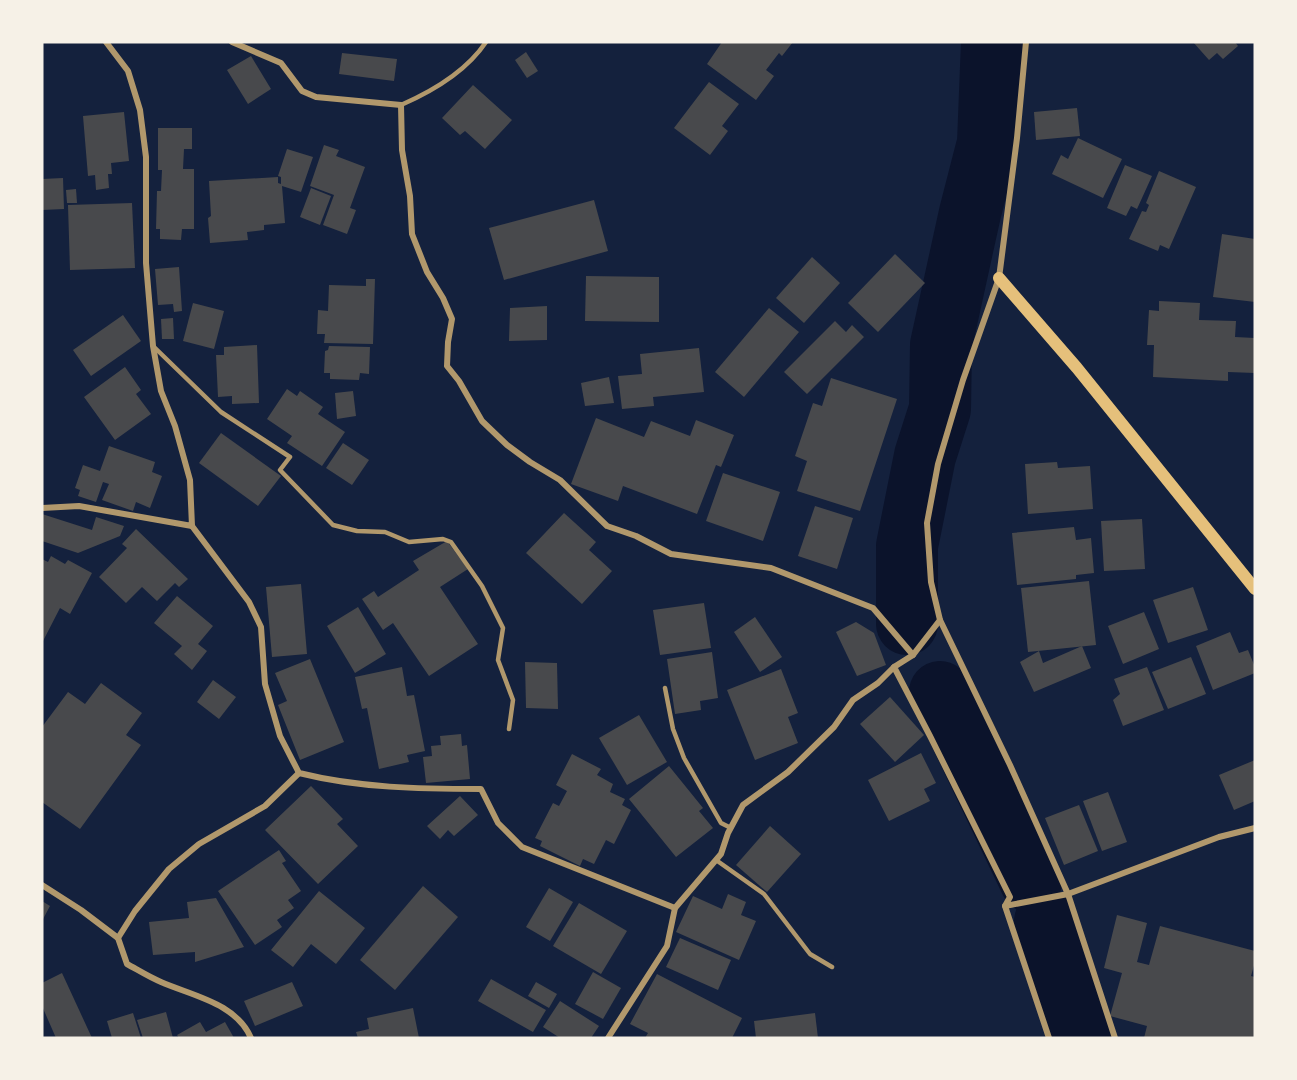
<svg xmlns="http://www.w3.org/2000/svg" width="1297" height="1080" font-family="'Noto Sans',sans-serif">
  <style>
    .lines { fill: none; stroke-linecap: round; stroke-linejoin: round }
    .river { stroke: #0b132b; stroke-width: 62 }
    .building { fill: #48494c }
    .service { stroke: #b1986c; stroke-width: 4.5 }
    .minor { stroke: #b1986c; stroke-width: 6 }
    .secondary { stroke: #e5c07b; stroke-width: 12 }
  </style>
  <rect width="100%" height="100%" fill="#14213d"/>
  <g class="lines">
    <g class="river">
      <polyline points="907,624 907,546 925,456 940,409 941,345 970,213 988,143 992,42"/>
      <polyline points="940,692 1031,882"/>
      <polyline points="1045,921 1082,1038"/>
    </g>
  </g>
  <g class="building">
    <polygon points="722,42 731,43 793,42 782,56 779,53 766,70 774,76 756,100 707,64"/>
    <polygon points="1193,42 1235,42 1238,46 1223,59 1217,53 1209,60"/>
    <polygon points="526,52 538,71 527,78 515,60"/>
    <polygon points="342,53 397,59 394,81 339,74"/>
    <polygon points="251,56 271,89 248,104 227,70"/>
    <polygon points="709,82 739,104 722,126 728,131 710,155 674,128"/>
    <polygon points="473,85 512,120 485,149 465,131 460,135 442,118"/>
    <polygon points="1077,108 1080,136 1036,140 1034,112"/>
    <polygon points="124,112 129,161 111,163 112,174 108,174 109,188 96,190 95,175 88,176 83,116"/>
    <polygon points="158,128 192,128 192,149 184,149 183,169 194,169 194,229 182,229 181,240 160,239 160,229 156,229 157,191 161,191 162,170 158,170"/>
    <polygon points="1078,138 1122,159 1103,198 1052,174 1061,155 1068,159"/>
    <polygon points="324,145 339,150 336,156 365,167 350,208 356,210 347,234 323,225 334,195 310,186"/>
    <polygon points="287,149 313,157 301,192 282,186 285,223 264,225 264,230 247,232 248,240 210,243 208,218 211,216 209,181 278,177 278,183 281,184 281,177 278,176"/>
    <polygon points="1125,165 1152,176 1137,209 1131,206 1126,216 1107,208"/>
    <polygon points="1159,171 1196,187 1169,249 1160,245 1158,251 1129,239 1142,211 1146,212 1149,205 1146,203"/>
    <polygon points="63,178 64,209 42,210 42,179"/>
    <polygon points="311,188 331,196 320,225 300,217"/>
    <polygon points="76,189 77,203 67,203 66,190"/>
    <polygon points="594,200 608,251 504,280 489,228"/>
    <polygon points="132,203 135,268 70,270 68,205"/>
    <polygon points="1222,234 1255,239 1255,302 1213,297"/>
    <polygon points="895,254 925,283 878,332 848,303"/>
    <polygon points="812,257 840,283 804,323 776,298"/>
    <polygon points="179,267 182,311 174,312 173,304 158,305 155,269"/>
    <polygon points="586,276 659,277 659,322 585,321"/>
    <polygon points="366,279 375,279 373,344 324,343 325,334 317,334 318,310 328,311 329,285 366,286"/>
    <polygon points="1159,301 1200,303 1199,320 1236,321 1235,337 1255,338 1255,373 1228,372 1228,381 1153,377 1154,345 1147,345 1149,310 1159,311"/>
    <polygon points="193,303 224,311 214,349 183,341"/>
    <polygon points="547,306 547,340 509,341 510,308"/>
    <polygon points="769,308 799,332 744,397 715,372"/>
    <polygon points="123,315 141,341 91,376 73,350"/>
    <polygon points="173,318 174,339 162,339 161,319"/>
    <polygon points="835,321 846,332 852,325 864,337 807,394 784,372"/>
    <polygon points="257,345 259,403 232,404 232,396 218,397 216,355 224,355 224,347"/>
    <polygon points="329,346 370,347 369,374 360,373 359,380 330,379 330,373 324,373 325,351 328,350"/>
    <polygon points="699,348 704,392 653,397 654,406 622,409 618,376 642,374 640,354"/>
    <polygon points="125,367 141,390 136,394 151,414 115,440 84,397"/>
    <polygon points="609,377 614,403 585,406 581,383"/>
    <polygon points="831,378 897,399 860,511 797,491 807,461 795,456 813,403 822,406"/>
    <polygon points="287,389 297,396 300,391 323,407 318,414 345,432 322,466 287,443 292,436 267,419"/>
    <polygon points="353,391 356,416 337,419 335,393"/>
    <polygon points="596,418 644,437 651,421 690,436 696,420 734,435 721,467 716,465 697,514 623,486 618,501 571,484"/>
    <polygon points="221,433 281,476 258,506 199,463"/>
    <polygon points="343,443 369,460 352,485 326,468"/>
    <polygon points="109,446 155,462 152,472 162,476 150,508 136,502 133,511 102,500 109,484 103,482 96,502 78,496 80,490 75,488 83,465 100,471"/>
    <polygon points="1057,462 1058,468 1090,466 1093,509 1028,514 1025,464"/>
    <polygon points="723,473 780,492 763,541 706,521"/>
    <polygon points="815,506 853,518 837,569 798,556"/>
    <polygon points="564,513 596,542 589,550 612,571 582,604 526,553"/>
    <polygon points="42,514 92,530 96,517 124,526 120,536 78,553 42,541"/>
    <polygon points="1142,519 1145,569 1104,571 1101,521"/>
    <polygon points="1074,527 1076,540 1091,538 1094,573 1076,575 1076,579 1017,585 1012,533"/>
    <polygon points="136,529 188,579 179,587 175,583 157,601 142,587 126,603 99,577 127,548 122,544"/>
    <polygon points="447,541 468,569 440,587 478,644 429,676 393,623 383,630 362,599 374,591 378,597 419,570 413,561"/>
    <polygon points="51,556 65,564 68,560 92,573 70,614 60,608 42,643 42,559 48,562"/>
    <polygon points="1089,581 1096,645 1028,652 1021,588"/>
    <polygon points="301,584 307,654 272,657 266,587"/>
    <polygon points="1193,587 1208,630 1168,643 1153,600"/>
    <polygon points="177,596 213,626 198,644 207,651 192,670 174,654 182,646 154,623"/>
    <polygon points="704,603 711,648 660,655 653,610"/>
    <polygon points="358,607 386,654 355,673 327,626"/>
    <polygon points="1144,612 1159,649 1123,664 1108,626"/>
    <polygon points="755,617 782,657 760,672 734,632"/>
    <polygon points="856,622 874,633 886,665 857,676 836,632"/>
    <polygon points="1230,632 1239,653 1248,650 1255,667 1255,673 1213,690 1196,646"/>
    <polygon points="1082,646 1091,668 1034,692 1020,662 1039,651 1043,663"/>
    <polygon points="712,652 718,698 700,701 701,710 675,714 667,659"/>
    <polygon points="1191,657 1206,694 1168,709 1152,672"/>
    <polygon points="310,659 344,742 300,760 278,705 287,701 275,673"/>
    <polygon points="525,662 557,663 558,709 526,708"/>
    <polygon points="402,667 407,696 414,695 425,751 407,755 409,762 379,769 367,708 362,709 355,677"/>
    <polygon points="1147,667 1164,710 1123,726 1113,700 1120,694 1114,679"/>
    <polygon points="781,669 798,713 788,717 798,743 755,760 727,690"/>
    <polygon points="213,680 236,697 219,719 197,702"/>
    <polygon points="101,683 142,713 126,735 141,745 80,829 42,802 42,727 68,692 85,704"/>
    <polygon points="890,697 924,735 895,762 860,724"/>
    <polygon points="639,715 667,762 627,785 599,738"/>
    <polygon points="461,734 462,746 467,745 470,779 426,783 423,757 432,756 431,746 441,745 440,736"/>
    <polygon points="921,753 936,783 924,789 930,801 889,821 868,780"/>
    <polygon points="572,754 601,769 597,775 613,784 610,792 625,799 622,805 631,810 614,844 606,840 594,864 583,859 580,866 540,846 542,841 535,838 553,803 559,806 567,791 556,785"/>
    <polygon points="1255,760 1255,801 1234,810 1219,775"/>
    <polygon points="669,766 703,808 699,811 713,828 676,857 629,799"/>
    <polygon points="311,786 343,819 337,824 358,846 318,884 265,830"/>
    <polygon points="1108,792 1127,842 1102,851 1083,801"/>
    <polygon points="460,796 478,815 454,836 448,830 440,839 427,826"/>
    <polygon points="1079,805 1098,851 1064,865 1045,818"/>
    <polygon points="770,826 801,854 767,892 736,865"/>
    <polygon points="279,850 286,861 282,863 301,891 288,900 294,908 277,920 282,927 255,945 218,891"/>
    <polygon points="423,886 458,917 395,990 360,960"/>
    <polygon points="549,888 573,902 550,941 526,927"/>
    <polygon points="319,891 365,928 336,964 311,944 293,967 271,950"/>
    <polygon points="728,894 746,902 741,915 756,921 739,960 676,932 693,896 722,909"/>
    <polygon points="216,898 244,947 195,962 195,952 153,955 149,922 189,918 187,902"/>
    <polygon points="42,901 50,906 42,921"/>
    <polygon points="579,903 627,931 601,974 553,946"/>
    <polygon points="1117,915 1147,923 1137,962 1149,965 1160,926 1255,951 1255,962 1251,976 1255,977 1255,1038 1144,1038 1147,1026 1110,1016 1122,973 1104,968"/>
    <polygon points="680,938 731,960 718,990 666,967"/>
    <polygon points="593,972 621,988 603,1019 575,1004"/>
    <polygon points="62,973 92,1038 56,1038 42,1006 42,983"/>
    <polygon points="657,974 742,1018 732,1038 645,1038 648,1033 630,1024"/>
    <polygon points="491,979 546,1010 533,1032 478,1001"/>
    <polygon points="292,982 303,1006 255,1026 244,1001"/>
    <polygon points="536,982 557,994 549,1008 528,996"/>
    <polygon points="560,1001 599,1026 591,1038 560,1038 543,1027"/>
    <polygon points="413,1008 419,1038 358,1038 356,1032 369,1029 367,1018"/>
    <polygon points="166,1012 173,1038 143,1038 137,1020"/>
    <polygon points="133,1013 141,1038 112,1038 107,1021"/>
    <polygon points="815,1013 818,1038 756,1038 754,1021"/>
    <polygon points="200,1022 206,1032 225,1022 234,1038 179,1038 177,1035"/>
  </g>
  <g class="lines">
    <g class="service">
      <path d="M401 105C433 91 466 72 486 42"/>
      <polyline points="153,346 221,412 290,457 280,470 333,525 357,531 385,532 409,542 443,539 451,542 482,586 503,628 498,660 513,700 509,729"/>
      <polyline points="665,688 673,729 684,758 721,823 731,828"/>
      <polyline points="716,860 764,894 810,954 832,967"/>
    </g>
    <g class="minor">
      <polyline points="232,42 281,63 302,91 316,97 401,105 402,150 410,196 412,234 427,272 443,298 452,319 448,342 447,366 459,381 482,421 507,445 530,462 560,480 607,526 636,536 671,554 771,568 873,608 913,655"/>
      <polyline points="1026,42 1017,138 999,278 963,380 938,464 927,523 931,582 940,620 913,655 894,667 930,736 1010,897 1005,906 1049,1038"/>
      <polyline points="42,508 79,506 192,526 190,480 175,426 161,391 153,346 146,263 146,157 140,110 128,71 106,42"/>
      <path d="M192 526 249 602 261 627 265 684 280 736 299 773C359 788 420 789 481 789L498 823 522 847 675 908"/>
      <polyline points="940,620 1010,765 1068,894 1115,1038"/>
      <path d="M42 885 81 910 118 938 127 964C138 970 149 977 161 982 193 996 236 1003 251 1038"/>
      <polyline points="1005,906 1068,894 1219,837 1255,828"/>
      <polyline points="118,938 135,911 169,869 199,844 265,806 299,773"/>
      <polyline points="608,1038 667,946 675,908 721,854 728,833 743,805 788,772 834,727 853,700 878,683 894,667"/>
    </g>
    <polyline class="secondary" points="999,278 1077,368 1255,589"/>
  </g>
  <rect width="1297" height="1080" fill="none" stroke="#f6f1e7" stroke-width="87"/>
</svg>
